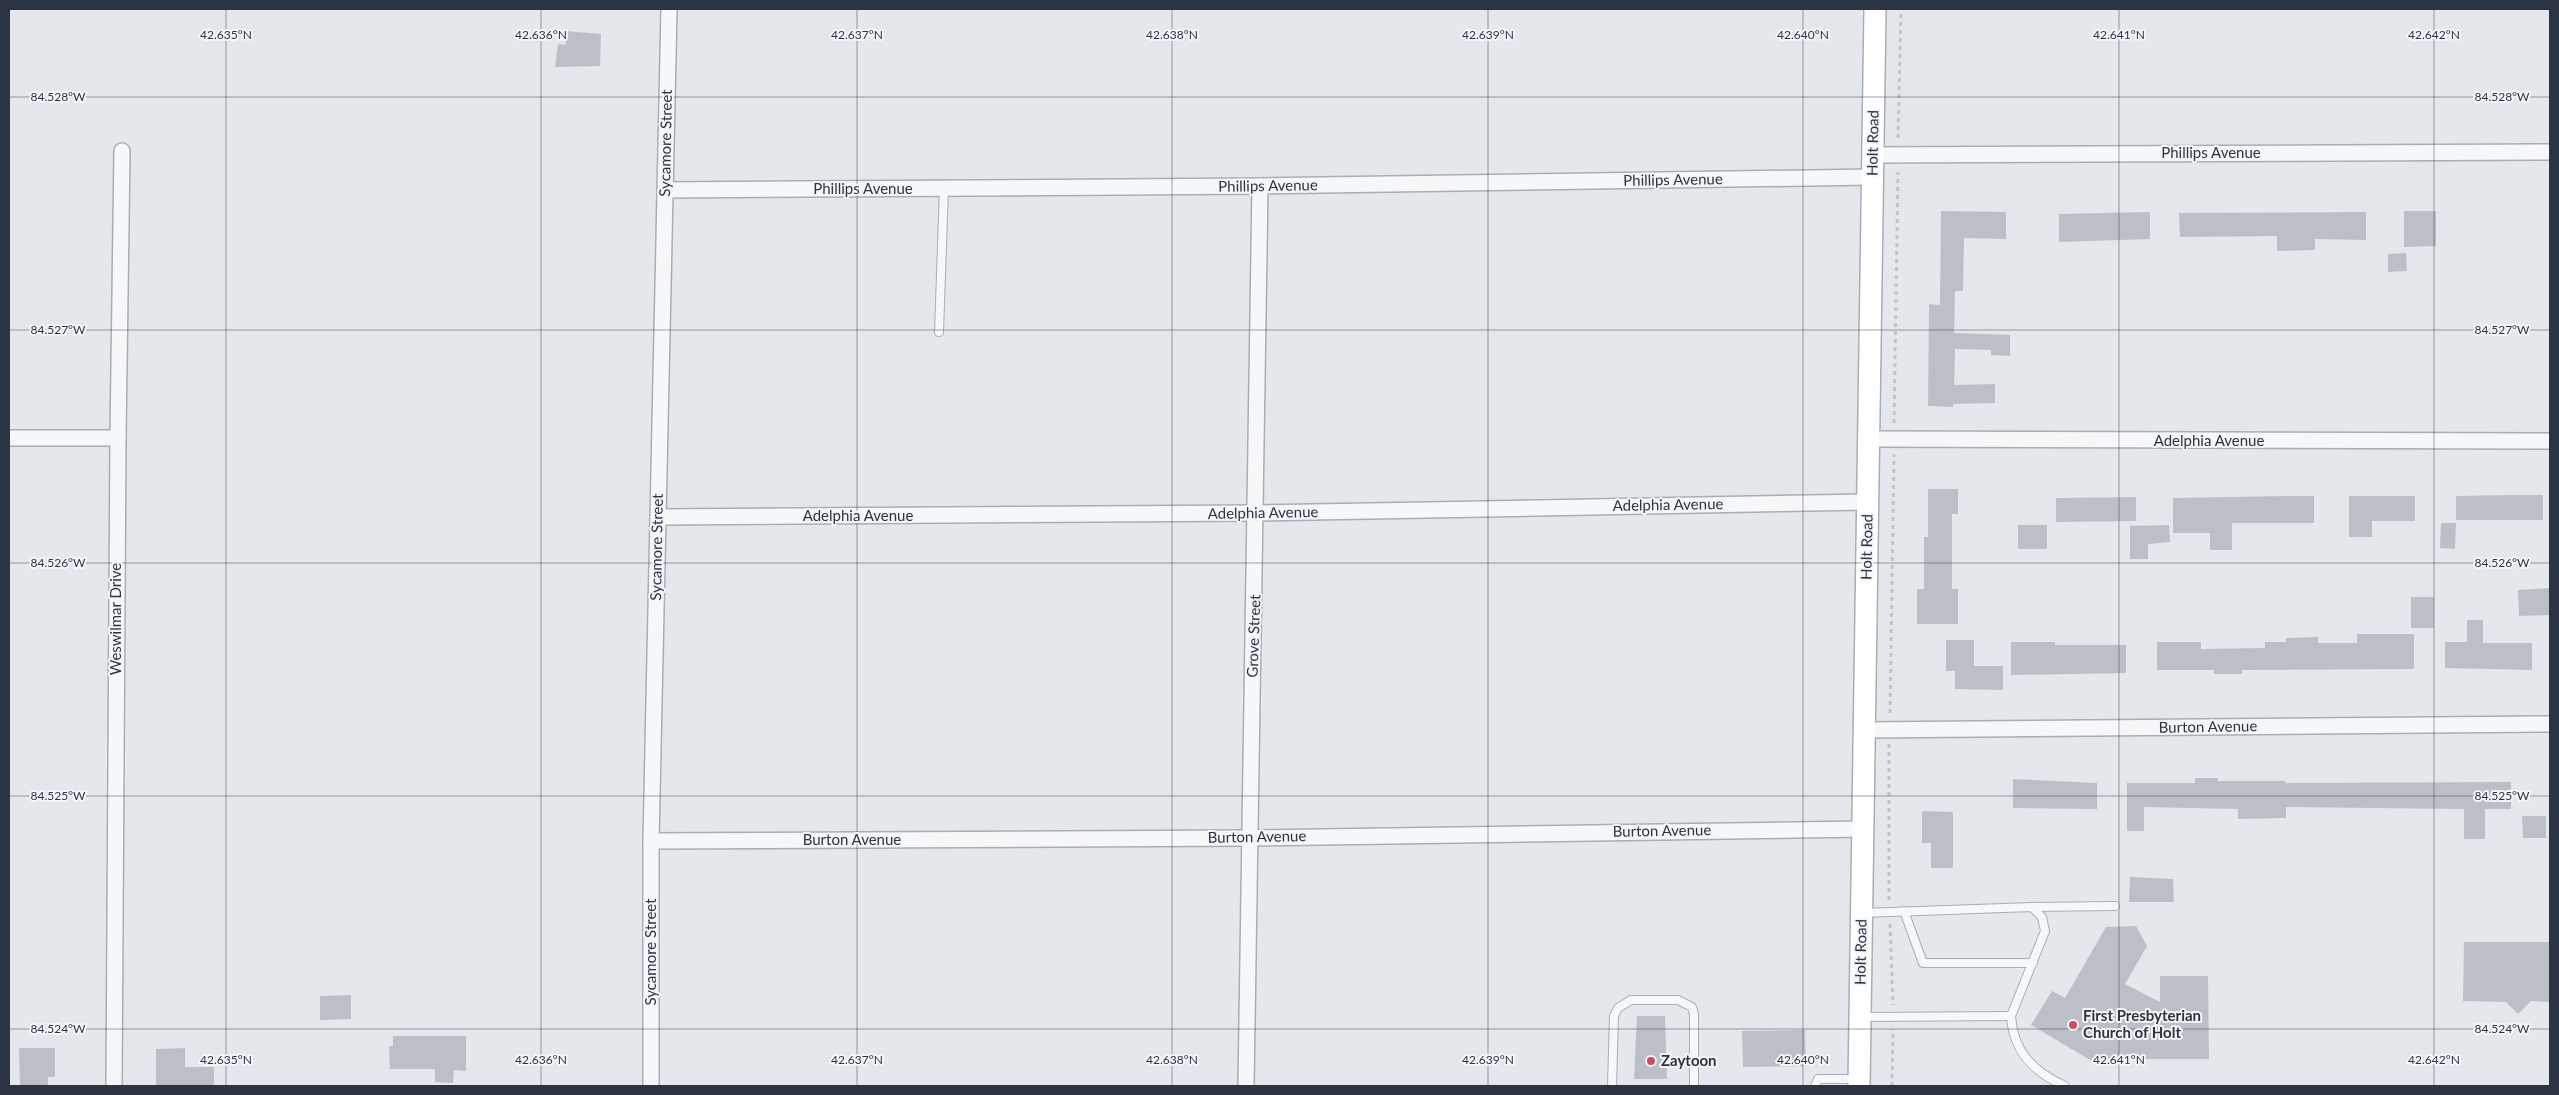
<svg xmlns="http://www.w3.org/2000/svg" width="2559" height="1095" font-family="Lato,sans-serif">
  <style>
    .building { fill: #bbc0c8 }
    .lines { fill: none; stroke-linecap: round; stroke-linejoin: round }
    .lane-casing { stroke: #a9aeb5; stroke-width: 10 }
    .street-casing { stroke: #a9aeb5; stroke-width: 18 }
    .secondary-casing { stroke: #a9aeb5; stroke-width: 24 }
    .path { stroke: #c1c4ca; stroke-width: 3; stroke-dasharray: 4 4; stroke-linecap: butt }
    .lane { stroke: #f6f7f9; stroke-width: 8 }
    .street { stroke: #f6f7f9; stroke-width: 15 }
    .secondary { stroke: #fff; stroke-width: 21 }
    .ticks { fill: none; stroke: #2c3443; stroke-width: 1; stroke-opacity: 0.45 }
    .poi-dot { fill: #cc4d5f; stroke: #f3f6f8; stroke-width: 2 }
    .labels { text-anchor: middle; stroke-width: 4; stroke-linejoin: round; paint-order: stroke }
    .street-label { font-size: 15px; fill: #2c3443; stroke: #f3f6f8 }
    .poi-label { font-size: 15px; font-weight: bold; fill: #2c3443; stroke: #f3f6f8; text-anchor: start }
    .ticks-label { font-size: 12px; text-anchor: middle; fill: #2c3443; stroke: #f3f6f8; stroke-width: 4; stroke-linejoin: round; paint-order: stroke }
  </style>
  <rect width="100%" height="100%" fill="#e4e7eb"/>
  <g class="building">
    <polygon points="565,31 601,34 600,66 555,67 558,44 566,45"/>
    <polygon points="1941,211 2006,212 2006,239 1964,238 1963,291 1955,291 1954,333 2010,335 2010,356 1991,355 1991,350 1955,349 1954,385 1995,384 1995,403 1953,404 1953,407 1928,406 1929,304 1940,305"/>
    <polygon points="2404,211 2436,211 2436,246 2404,247"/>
    <polygon points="2150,212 2150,239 2059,242 2059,214"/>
    <polygon points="2366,212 2366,240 2315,239 2315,250 2277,251 2277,236 2180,237 2179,213"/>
    <polygon points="2406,253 2407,271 2388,272 2388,254"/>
    <polygon points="1928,489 1958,489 1958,514 1952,514 1952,589 1958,589 1958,624 1917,624 1917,589 1924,589 1924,537 1928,537"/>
    <polygon points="2511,495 2543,495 2543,520 2456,520 2456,496"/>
    <polygon points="2285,496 2314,496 2314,523 2232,523 2232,550 2210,550 2210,533 2173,533 2173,498"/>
    <polygon points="2349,496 2415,496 2415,521 2372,521 2372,537 2349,537"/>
    <polygon points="2136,497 2136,521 2056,522 2056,498"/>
    <polygon points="2441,523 2456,523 2455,549 2440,548"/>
    <rect x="2018" y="525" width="29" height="24"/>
    <polygon points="2169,525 2170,542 2148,544 2148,559 2130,559 2130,526"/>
    <polygon points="2550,588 2550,615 2519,616 2518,590"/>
    <rect x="2411" y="597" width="23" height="31"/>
    <polygon points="2467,620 2483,620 2483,643 2532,643 2532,670 2445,668 2445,642 2467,642"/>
    <polygon points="2357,634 2414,634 2414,669 2242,670 2242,674 2214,674 2214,670 2157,670 2157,642 2201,642 2201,649 2265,648 2265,642 2286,642 2286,638 2318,637 2318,643 2357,643"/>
    <polygon points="1946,640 1974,640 1974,666 2003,666 2003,690 1955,689 1955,671 1946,671"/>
    <polygon points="2011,642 2055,642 2055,645 2126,645 2126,673 2011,675"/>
    <polygon points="2195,778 2218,778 2218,781 2285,781 2285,783 2511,782 2511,809 2485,809 2485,839 2464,839 2464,809 2286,807 2286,818 2238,819 2238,809 2144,807 2144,831 2127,831 2127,783 2195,783"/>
    <polygon points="2013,779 2097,783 2097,809 2013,808"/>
    <polygon points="1922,811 1953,812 1953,868 1931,868 1931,843 1922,843"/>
    <polygon points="2522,816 2546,816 2546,838 2523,838"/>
    <polygon points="2130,877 2173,879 2174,902 2129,902"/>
    <polygon points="2136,926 2147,946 2125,984 2160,1002 2160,976 2208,976 2209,1059 2097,1059 2095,1063 2031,1025 2052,991 2065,998 2106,927"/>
    <polygon points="2464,942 2550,942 2550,1002 2531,1001 2518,1014 2506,1002 2463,1001"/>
    <polygon points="351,995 351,1019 320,1020 320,996"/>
    <polygon points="1637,1016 1665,1016 1667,1079 1634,1079"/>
    <polygon points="1805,1030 1806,1066 1743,1067 1742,1031"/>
    <polygon points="393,1036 466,1036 466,1071 454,1070 453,1083 435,1082 435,1069 390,1069 389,1046 393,1046"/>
    <polygon points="19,1048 55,1048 55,1077 48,1077 48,1086 20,1086"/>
    <polygon points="185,1048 185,1067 214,1067 214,1086 156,1086 156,1049"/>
  </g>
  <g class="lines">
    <g class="lane-casing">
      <g id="lane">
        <polyline points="939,332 944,188"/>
        <polyline points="2032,907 2115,906"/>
        <polyline points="1904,911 1923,963 2033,963"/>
        <path d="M1862 913 2032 907 2042 917 2045 931 2011 1016C2013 1051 2033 1072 2065 1086"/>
        <polyline points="1863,1017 2011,1016"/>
        <polyline points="1612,1086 1614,1016 1618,1008 1631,1000 1678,1000 1692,1007 1694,1014 1694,1086"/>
        <polyline points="1815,1086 1818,1079 1857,1079"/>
      </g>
    </g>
    <g class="street-casing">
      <g id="street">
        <polyline points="1872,155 2550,152"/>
        <polyline points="665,190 1260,186 1872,177"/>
        <polyline points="9,438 118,438"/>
        <polyline points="1869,439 2550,441"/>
        <polyline points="658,517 1257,513 1867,502"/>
        <polyline points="1865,730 2550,724"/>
        <polyline points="651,841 1248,838 1863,829"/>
        <polyline points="114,1086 118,438 122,151"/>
        <polyline points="651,1086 651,841 669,9"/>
        <path d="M1246 1086C1249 786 1257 486 1260 186"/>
      </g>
    </g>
    <g class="secondary-casing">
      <polyline id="secondary" points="1859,1086 1875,9"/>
    </g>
    <g class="path">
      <polyline points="1898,138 1901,9"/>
      <polyline points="1894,423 1898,172"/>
      <polyline points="1890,713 1894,454"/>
      <polyline points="1889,744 1889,900"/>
      <polyline points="1890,924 1893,1005"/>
      <polyline points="1892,1086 1893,1029"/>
    </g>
    <use href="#lane" class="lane"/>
    <use href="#street" class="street"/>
    <use href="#secondary" class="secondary"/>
  </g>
  <path class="ticks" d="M226 9V1086M541 9V1086M857 9V1086M1172 9V1086M1488 9V1086M1803 9V1086M2119 9V1086M2434 9V1086M9 97H2550M9 330H2550M9 563H2550M9 796H2550M9 1029H2550"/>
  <g class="poi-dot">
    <circle cx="2073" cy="1025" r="5"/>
    <circle cx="1651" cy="1061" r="5"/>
  </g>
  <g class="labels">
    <g class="street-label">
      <text transform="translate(666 143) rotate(-89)" y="5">Sycamore Street</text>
      <text transform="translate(1873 143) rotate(-89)" y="5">Holt Road</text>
      <text x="2211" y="158">Phillips Avenue</text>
      <text transform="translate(1673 180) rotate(-1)" y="5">Phillips Avenue</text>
      <text transform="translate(1268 186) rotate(-1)" y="5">Phillips Avenue</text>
      <text x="863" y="194">Phillips Avenue</text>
      <text x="2209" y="446">Adelphia Avenue</text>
      <text transform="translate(1668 505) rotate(-1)" y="5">Adelphia Avenue</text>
      <text transform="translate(1263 513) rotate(-1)" y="5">Adelphia Avenue</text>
      <text x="858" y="521">Adelphia Avenue</text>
      <text transform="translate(657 547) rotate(-89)" y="5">Sycamore Street</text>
      <text transform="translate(1867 547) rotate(-89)" y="5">Holt Road</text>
      <text transform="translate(116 619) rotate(-90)" y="5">Weswilmar Drive</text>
      <text transform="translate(1254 636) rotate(-88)" y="5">Grove Street</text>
      <text transform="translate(2208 727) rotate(-1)" y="5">Burton Avenue</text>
      <text transform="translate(1662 831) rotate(-1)" y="5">Burton Avenue</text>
      <text transform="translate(1257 837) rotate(-1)" y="5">Burton Avenue</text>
      <text x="852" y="845">Burton Avenue</text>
      <text transform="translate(651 952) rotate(-90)" y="5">Sycamore Street</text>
      <text transform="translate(1861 952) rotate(-89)" y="5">Holt Road</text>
    </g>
    <g class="poi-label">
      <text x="2083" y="1021">First Presbyterian<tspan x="2083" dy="17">Church of Holt</tspan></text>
      <text x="1661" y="1066">Zaytoon</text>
    </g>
  </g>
  <g class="ticks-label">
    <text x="226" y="39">42.635°N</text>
    <text x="541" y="39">42.636°N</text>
    <text x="857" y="39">42.637°N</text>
    <text x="1172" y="39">42.638°N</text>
    <text x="1488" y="39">42.639°N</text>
    <text x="1803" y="39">42.640°N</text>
    <text x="2119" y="39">42.641°N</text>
    <text x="2434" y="39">42.642°N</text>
    <text x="2502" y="101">84.528°W</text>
    <text x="58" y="101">84.528°W</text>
    <text x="2502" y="334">84.527°W</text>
    <text x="58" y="334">84.527°W</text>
    <text x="2502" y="567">84.526°W</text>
    <text x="58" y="567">84.526°W</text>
    <text x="2502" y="800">84.525°W</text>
    <text x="58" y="800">84.525°W</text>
    <text x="2502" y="1033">84.524°W</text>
    <text x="58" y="1033">84.524°W</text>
    <text x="226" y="1064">42.635°N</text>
    <text x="541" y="1064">42.636°N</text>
    <text x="857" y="1064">42.637°N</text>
    <text x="1172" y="1064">42.638°N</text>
    <text x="1488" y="1064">42.639°N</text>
    <text x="1803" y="1064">42.640°N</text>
    <text x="2119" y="1064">42.641°N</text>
    <text x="2434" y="1064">42.642°N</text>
  </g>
  <rect width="2559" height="1095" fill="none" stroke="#2c3443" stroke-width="20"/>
</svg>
